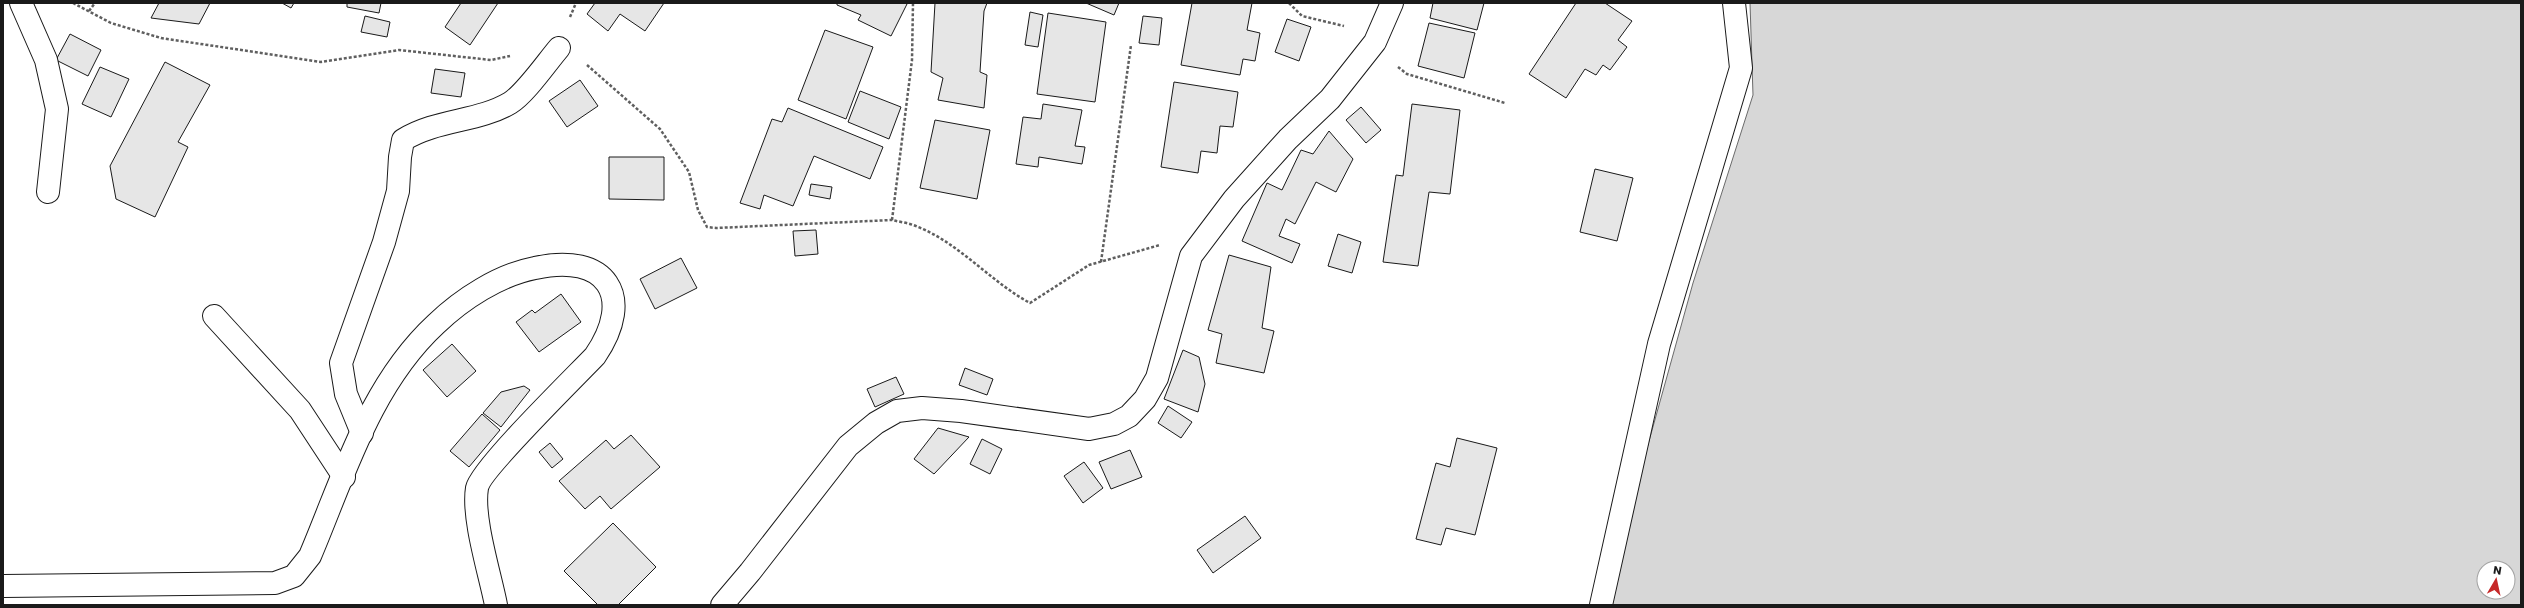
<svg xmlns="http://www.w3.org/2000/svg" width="2524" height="608" font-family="Poppins,sans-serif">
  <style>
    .water { fill: #d7d7d7; stroke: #6a6a6a; fill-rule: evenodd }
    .building { fill: #e6e6e6; stroke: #1a1a1a }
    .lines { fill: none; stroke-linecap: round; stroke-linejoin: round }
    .street-casing { stroke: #1a1a1a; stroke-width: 24 }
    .path { stroke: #5f5f5f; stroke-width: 2.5; stroke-dasharray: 3 2; stroke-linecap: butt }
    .street { stroke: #fff; stroke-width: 22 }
  </style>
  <rect width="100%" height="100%" fill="#fff"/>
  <path class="water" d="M1750 3H2521V605H1610L1622 538 1693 283 1753 95ZM2484 568H2508V592H2484Z"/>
  <g class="building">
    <polygon points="159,3 210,3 199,24 151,18"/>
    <polygon points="282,3 294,3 291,8"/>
    <polygon points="347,3 381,3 379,13 347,7"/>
    <polygon points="461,3 498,3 470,45 445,27"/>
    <polygon points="595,3 664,3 645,31 620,14 608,31 587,14"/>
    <polygon points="837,3 905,3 907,4 891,36 858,20 861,15 837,5"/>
    <polygon points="935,3 987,3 984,11 980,72 987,75 984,108 938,100 943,78 931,72"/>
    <polygon points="1086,3 1119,3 1114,15"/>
    <polygon points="1192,3 1252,3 1247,30 1260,33 1255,61 1243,59 1240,75 1181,65"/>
    <polygon points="1433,3 1484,3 1477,30 1430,18"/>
    <polygon points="1576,3 1605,3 1632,21 1618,40 1627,47 1610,70 1603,65 1596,75 1585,69 1566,98 1529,74"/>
    <polygon points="1030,12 1043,15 1038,47 1025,45"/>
    <polygon points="1048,13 1106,22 1095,102 1037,94"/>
    <polygon points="365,16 390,22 387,37 361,32"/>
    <polygon points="1143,16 1162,18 1159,45 1139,43"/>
    <polygon points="1287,19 1311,27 1299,61 1275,52"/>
    <polygon points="1429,23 1475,33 1464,78 1418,66"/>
    <polygon points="825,30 873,47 846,119 798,100"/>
    <polygon points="70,34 101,50 88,76 56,60"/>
    <polygon points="165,62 210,85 178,142 188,147 155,217 116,199 110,166"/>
    <polygon points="100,67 129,79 111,117 82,104"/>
    <polygon points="435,69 465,73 461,97 431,93"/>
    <polygon points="580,80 598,106 567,127 549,101"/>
    <polygon points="1174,82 1238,92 1233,127 1220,126 1217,153 1201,151 1198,173 1161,167"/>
    <polygon points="860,91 901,107 889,139 848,122"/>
    <polygon points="1043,104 1082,110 1075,146 1085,147 1082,164 1039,157 1038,167 1016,164 1023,117 1041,119"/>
    <polygon points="1412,104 1460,110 1450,194 1429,192 1418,266 1383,262 1396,175 1403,176"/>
    <polygon points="1361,107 1381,130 1366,143 1346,120"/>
    <polygon points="788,108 883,147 870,179 814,156 793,206 764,195 760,209 740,203 772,119 782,122"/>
    <polygon points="935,120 990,130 977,199 920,188"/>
    <polygon points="1329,131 1353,159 1336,192 1316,182 1295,224 1286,219 1279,236 1300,244 1292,263 1242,241 1267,183 1282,190 1301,150 1313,154"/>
    <polygon points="609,157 664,157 664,200 609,199"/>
    <polygon points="1595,169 1633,178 1617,241 1580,232"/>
    <polygon points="811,184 832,187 830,199 809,195"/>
    <polygon points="816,230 818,254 795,256 793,231"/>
    <polygon points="1338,234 1361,242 1352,273 1328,266"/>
    <polygon points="1229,255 1271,267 1262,328 1274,331 1264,373 1216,363 1222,334 1208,330"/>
    <polygon points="681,258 697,288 655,309 640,279"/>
    <polygon points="561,294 581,322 539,352 516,322 532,310 535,313"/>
    <polygon points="452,344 476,371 447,397 423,370"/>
    <polygon points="1183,350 1199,357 1205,384 1198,412 1164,399"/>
    <polygon points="965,368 993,379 987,395 959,385"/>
    <polygon points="896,377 904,394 875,407 867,389"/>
    <polygon points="524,386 530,390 501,427 483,413 501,392"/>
    <polygon points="1168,406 1192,422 1181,438 1158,423"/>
    <polygon points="482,414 500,430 469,467 450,451"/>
    <polygon points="938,428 969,437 934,474 914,459"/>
    <polygon points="631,435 660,467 611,509 600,496 585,509 559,481 606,440 614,449"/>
    <polygon points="1457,438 1497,448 1475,535 1446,528 1441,545 1416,539 1436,463 1450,467"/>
    <polygon points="982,439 1002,449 990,474 970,464"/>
    <polygon points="550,443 563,459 552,468 539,452"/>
    <polygon points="1130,450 1142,477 1111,489 1099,462"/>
    <polygon points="1084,462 1103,488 1083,503 1064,476"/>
    <polygon points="1245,516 1261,538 1213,573 1197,550"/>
    <polygon points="613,523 656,567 618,605 598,605 564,571"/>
  </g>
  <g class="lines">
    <g class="street-casing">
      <g id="street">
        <polyline points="21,3 46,60 57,109 48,192"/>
        <polyline points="214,316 300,410 344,477"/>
        <path d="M362 433 346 394 341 363 384 242 398 191 400 157 403 140C437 119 478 122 510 103 525 94 547 62 559 48"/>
        <path d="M3 586 275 583 294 576 310 556C344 476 370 385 436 324 462 299 499 275 535 268 606 252 636 296 595 356 576 376 480 470 477 488 472 518 490 574 496 605"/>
        <polyline points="722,605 750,572 848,446 876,423 897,411 922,408 961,411 1089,429 1114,424 1129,416 1145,399 1157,378 1191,256 1234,199 1288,139 1330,99 1375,42 1392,3"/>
        <polyline points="1601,605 1659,344 1741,68 1734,3"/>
      </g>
    </g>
    <g class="path">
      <polyline points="73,3 111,23 161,38 321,62 399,50 491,60 510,56"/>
      <polyline points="1289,3 1302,16 1344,26"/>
      <polyline points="89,11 95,3"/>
      <polyline points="570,17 576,3"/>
      <path d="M587 65 660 129 689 172 698 210 707 227 716 228 892 220C900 222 910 223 918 227 959 243 991 282 1030 303L1089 265 1160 245"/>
      <polyline points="1398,67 1407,74 1505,103"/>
      <polyline points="892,220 912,60 913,3"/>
      <polyline points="1101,262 1131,45"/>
    </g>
    <use href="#street" class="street"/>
  </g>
  <rect width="2524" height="608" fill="none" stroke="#1a1a1a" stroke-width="8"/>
  <g transform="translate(2496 580) rotate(9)"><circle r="19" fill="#ffffff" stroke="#a3a3a3"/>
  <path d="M0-3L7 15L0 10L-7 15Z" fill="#c62828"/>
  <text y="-6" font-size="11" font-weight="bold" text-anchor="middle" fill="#1a1a1a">N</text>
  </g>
</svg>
